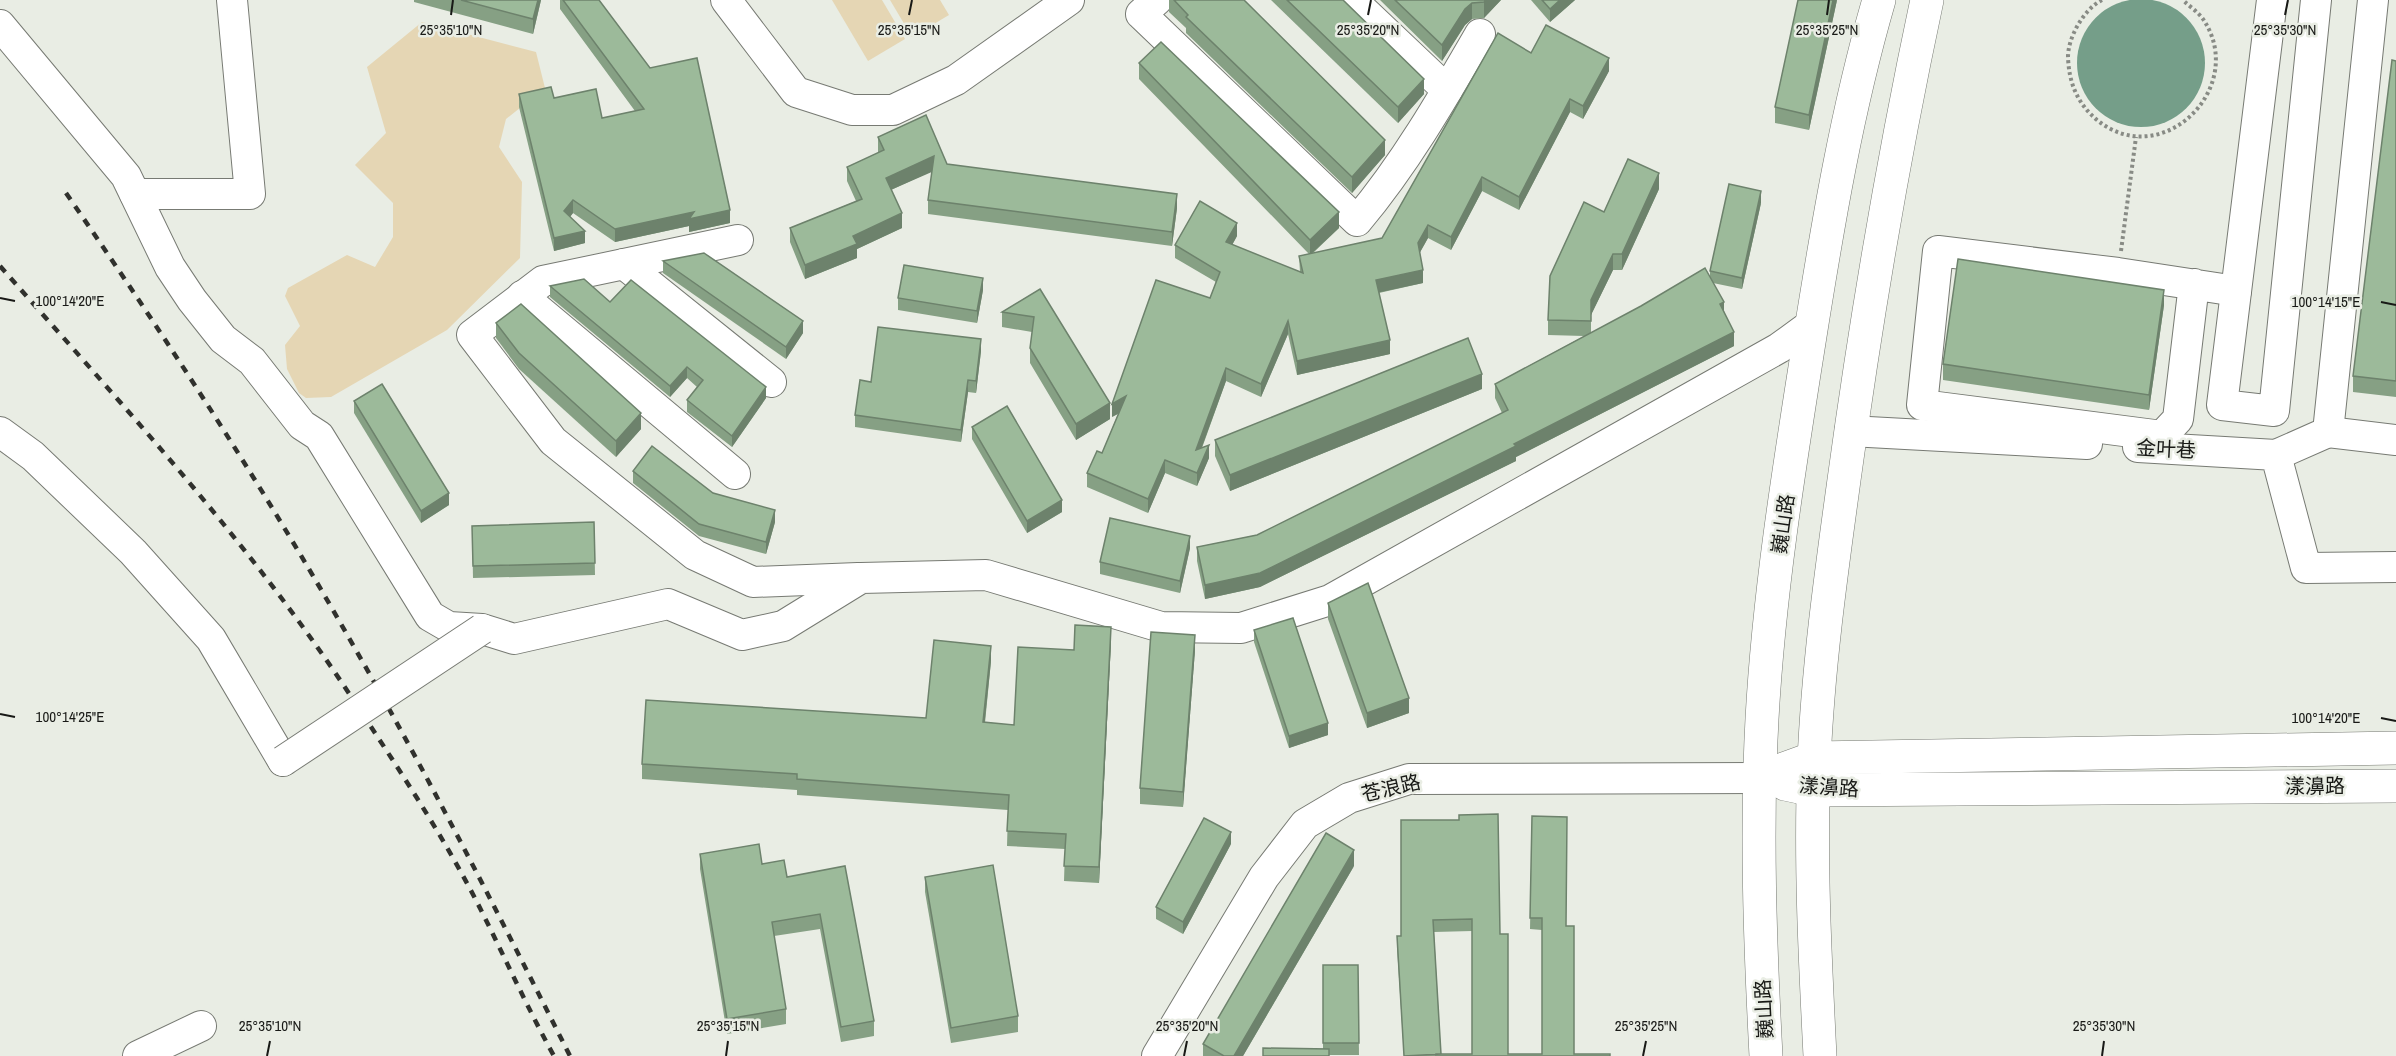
<svg xmlns="http://www.w3.org/2000/svg" width="2396" height="1056" font-family="'Archivo Narrow','Noto Sans SC',sans-serif">
  <style>
    .green { fill: #e5d6b4 }
    .water { fill: #759e89 }
    .lines { fill: none; stroke-linecap: round; stroke-linejoin: round }
    .minor-casing { stroke: #777a73; stroke-width: 32 }
    .major-casing { stroke: #777a73; stroke-width: 34 }
    .highway-casing { stroke: #777a73; stroke-width: 34 }
    .path { stroke: #888b85; stroke-width: 4; stroke-dasharray: 3 3; stroke-linecap: butt }
    .minor { stroke: #fff; stroke-width: 30 }
    .major { stroke: #fff; stroke-width: 33 }
    .highway { stroke: #fff; stroke-width: 33 }
    .rail { stroke: #30312d; stroke-width: 4.5; stroke-dasharray: 8 8; stroke-linecap: butt }
    .minor-bridge-casing { stroke: #777a73; stroke-width: 32; stroke-linecap: butt }
    .minor-bridge { stroke: #fff; stroke-width: 30 }
    .wall { fill: #86a084; fill-rule: evenodd }
    .shaded-wall { fill: #6d826c }
    .building { fill: #9cba9a; stroke: #6d826c; stroke-width: 1.5 }
    .ticks { fill: none; stroke: #181916; stroke-width: 2 }
    .labels { text-anchor: middle; stroke-width: 5; stroke-linejoin: round; paint-order: stroke }
    .street-label { font-size: 20px; fill: #181916; stroke: #e9ede4 }
    .ticks-label { font-size: 15px; text-anchor: middle; fill: #181916; stroke: #e9ede4; stroke-width: 5; stroke-linejoin: round; paint-order: stroke }
  </style>
  <rect width="100%" height="100%" fill="#e9ede4"/>
  <g class="green">
    <polygon points="832,0 882,0 905,39 868,61"/>
    <polygon points="890,0 940,0 949,15 912,37"/>
    <polygon points="422,22 536,52 545,88 506,119 499,147 522,182 520,258 447,330 331,397 306,398 299,393 287,369 285,345 300,326 285,296 288,288 347,255 375,267 393,237 393,203 355,165 386,133 367,67"/>
  </g>
  <circle class="water" cx="2141" cy="63" r="64"/>
  <g class="lines">
    <g class="minor-casing">
      <g id="minor">
        <polyline points="726,0 796,92 852,110 893,110 956,80 1069,0"/>
        <path d="M1157 0 1141 14 1357 221C1405 164 1443 98 1480 34"/>
        <polyline points="1352,0 1447,90"/>
        <polyline points="2272,0 2222,405 2274,411 2316,0"/>
        <polyline points="0,25 126,176 170,267 192,300 223,339 252,361 302,425 319,436 430,616 449,627 482,629 514,639 668,604 742,635 783,626 861,578 986,575 1161,627 1241,628 1330,600 1779,348 1812,324"/>
        <polyline points="135,194 250,194 232,0"/>
        <polyline points="738,240 543,281 472,335 553,441 695,555 753,582 858,578"/>
        <polyline points="624,264 771,382"/>
        <polyline points="2194,284 2178,419 2162,436 1922,405 1938,251 2118,273 2236,291"/>
        <polyline points="522,296 735,474"/>
        <polyline points="1850,431 2087,444"/>
        <polyline points="0,432 33,456 133,552 211,639 283,761"/>
        <polyline points="2328,432 2396,440"/>
        <polyline points="2138,447 2276,455 2306,568 2396,567"/>
        <polyline points="2276,455 2328,432 2373,0"/>
        <polyline points="138,1056 201,1026"/>
        <polyline points="1157,1056 1264,877 1305,824 1349,798 1409,779 1759,778"/>
      </g>
    </g>
    <g class="major-casing">
      <g id="major">
        <polyline points="1759,778 1814,758 2396,748"/>
        <polyline points="1785,784 1813,790 2396,786"/>
      </g>
    </g>
    <g class="highway-casing">
      <g id="highway">
        <path d="M1766 1056C1760 943 1756 831 1762 719 1769 591 1790 462 1810 336 1828 223 1847 110 1879 0"/>
        <path d="M1820 1056C1815 958 1810 860 1814 762 1818 667 1831 574 1844 480 1866 319 1893 159 1927 0"/>
      </g>
    </g>
    <g class="path">
      <path d="M2102 0C2084 9 2068 37 2068 57 2069 83 2077 103 2097 120 2162 173 2249 87 2203 19 2198 12 2189 6 2183 0"/>
      <polyline points="2121,251 2136,137"/>
    </g>
    <use href="#minor" class="minor"/>
    <use href="#major" class="major"/>
    <use href="#highway" class="highway"/>
    <g class="rail">
      <path d="M66 193C166 338 262 485 349 638 428 775 499 915 570 1056"/>
      <path d="M0 266C124 407 253 546 356 704 400 771 446 840 482 912 506 960 528 1009 554 1056"/>
    </g>
    <g class="minor-bridge-casing">
      <polyline id="minor-bridge" points="283,761 482,629"/>
    </g>
    <use href="#minor-bridge" class="minor-bridge"/>
  </g>
  <g class="wall">
    <polygon points="414,0 541,0 533,34 414,2"/>
    <polygon points="560,0 599,0 730,223 689,232 689,226 615,242 573,213 570,217 585,243 554,251 519,107 519,94 554,98 602,118 635,111 560,9"/>
    <polygon points="1169,0 1244,0 1385,155 1352,193 1186,33 1186,28 1169,12"/>
    <polygon points="1271,0 1343,0 1424,94 1398,123"/>
    <polygon points="1380,0 1501,0 1484,18 1472,19 1465,25 1442,61"/>
    <polygon points="1531,0 1575,0 1550,22"/>
    <polygon points="1837,0 1809,130 1775,123 1775,107"/>
    <polygon points="1531,53 1609,71 1583,119 1570,112 1519,210 1482,191 1451,250 1428,238 1420,252 1423,283 1379,293 1390,354 1297,375 1288,334 1261,397 1226,381 1202,448 1209,458 1197,486 1165,473 1148,513 1087,487 1087,473 1102,453 1118,414 1112,417 1210,298 1216,282 1175,258 1175,245 1237,236 1232,245 1300,272 1299,256 1309,254 1139,79 1139,63 1339,228 1313,253 1382,238"/>
    <polygon points="2396,61 2396,397 2353,392 2353,376"/>
    <polygon points="878,137 947,164 1177,208 1172,246 928,214 928,200 932,171 891,190 902,228 857,249 857,258 805,279 790,242 790,228 856,201 847,181 847,167 878,153"/>
    <polygon points="1659,189 1622,270 1613,270 1591,315 1591,333 1710,278 1710,271 1761,203 1742,289 1713,283 1724,311 1734,346 1516,457 1516,461 1260,587 1205,599 1197,561 1197,547 1257,535 1502,413 1495,398 1495,384 1584,336 1548,335 1548,320 1604,212"/>
    <polygon points="663,261 803,333 786,359 663,273"/>
    <polygon points="550,286 610,302 766,398 732,447 687,412 687,400 697,387 687,378 670,397 550,297"/>
    <polygon points="1040,289 1110,419 1076,440 1030,363 1030,348 1032,332 1002,327 1002,312"/>
    <polygon points="983,290 977,323 898,310 898,298"/>
    <polygon points="2164,305 2149,410 1943,380 1943,364"/>
    <polygon points="496,323 641,429 616,457 519,369 496,338"/>
    <polygon points="981,351 976,393 968,392 961,442 855,427 855,415 871,382"/>
    <polygon points="1482,389 1230,491 1215,456 1215,440"/>
    <polygon points="354,401 449,505 421,523 354,413"/>
    <polygon points="972,427 1062,512 1027,533 972,439"/>
    <polygon points="633,471 713,493 775,522 766,554 699,536 633,483"/>
    <polygon points="594,522 595,575 473,578 472,526"/>
    <polygon points="1190,548 1180,593 1100,574 1100,562"/>
    <polygon points="1328,603 1409,713 1367,728 1328,619"/>
    <polygon points="1254,630 1328,735 1289,748 1254,642"/>
    <polygon points="1111,642 1099,883 1064,881 1065,849 1007,846 1008,810 797,795 797,790 642,779 642,764 926,718 991,661 985,723 1014,725 1074,650"/>
    <polygon points="1195,650 1183,807 1140,804 1140,788"/>
    <path d="M1532 816 1566 926 1574 1054 1610 1056H1404L1397 948V936H1401V820L1500 934 1508 1054H1542V930L1530 929ZM1472 931V1054H1441L1434 932Z"/>
    <polygon points="1231,844 1183,934 1156,919 1156,907"/>
    <polygon points="700,854 762,864 787,877 845,866 874,1021 874,1036 841,1042 820,929 774,936 786,1009 786,1024 727,1034 700,869"/>
    <polygon points="1354,866 1243,1056 1203,1056 1203,1044"/>
    <polygon points="925,877 1018,1016 1018,1032 951,1043 925,892"/>
    <polygon points="1323,965 1358,965 1359,1055 1329,1055 1323,1049"/>
  </g>
  <g class="shaded-wall">
    <polygon points="538,0 541,0 533,34 533,19"/>
    <polygon points="1486,0 1501,0 1484,18 1484,2"/>
    <polygon points="1560,0 1575,0 1550,22 1550,9"/>
    <polygon points="1833,0 1837,0 1809,130 1809,115"/>
    <polygon points="1472,3 1472,19 1465,25 1442,61 1442,45 1465,9"/>
    <polygon points="1609,58 1609,71 1583,119 1583,106"/>
    <polygon points="1424,79 1424,94 1398,123 1398,107"/>
    <polygon points="1570,99 1570,112 1519,210 1519,197"/>
    <polygon points="1385,140 1385,155 1352,193 1352,177"/>
    <polygon points="934,156 934,171 886,192 886,178"/>
    <polygon points="1659,173 1659,189 1622,270 1622,254"/>
    <polygon points="1482,177 1482,191 1451,250 1451,237"/>
    <polygon points="1761,191 1761,203 1742,289 1742,278"/>
    <polygon points="1177,194 1177,208 1172,246 1172,232"/>
    <polygon points="573,200 573,213 564,224 564,211"/>
    <polygon points="730,210 730,223 689,232 689,226 615,242 615,229 694,212"/>
    <polygon points="1339,212 1339,228 1310,255 1310,240"/>
    <polygon points="902,213 902,228 857,249 857,258 805,279 805,265 853,236"/>
    <polygon points="1237,223 1237,236 1226,256 1226,242"/>
    <polygon points="1428,225 1428,238 1418,256 1418,243"/>
    <polygon points="585,231 585,243 554,251 554,238"/>
    <polygon points="1613,254 1613,270 1591,315 1591,337 1591,300"/>
    <polygon points="1423,270 1423,283 1376,293 1376,280"/>
    <polygon points="983,278 983,290 977,323 977,311"/>
    <polygon points="2164,290 2164,305 2149,410 2149,395"/>
    <polygon points="1724,302 1724,316 1720,304"/>
    <polygon points="803,321 803,333 786,359 786,347"/>
    <polygon points="1288,321 1288,334 1261,397 1261,384"/>
    <polygon points="1734,332 1734,346 1516,457 1516,461 1260,587 1205,599 1205,585 1514,444"/>
    <polygon points="981,339 981,351 976,393 976,381"/>
    <polygon points="1390,340 1390,354 1297,375 1297,361"/>
    <polygon points="687,367 687,378 670,397 670,386"/>
    <polygon points="1226,368 1226,381 1196,463 1196,450"/>
    <polygon points="1482,374 1482,389 1230,491 1230,475"/>
    <polygon points="968,380 968,392 961,442 961,430"/>
    <polygon points="766,387 766,398 732,447 732,436"/>
    <polygon points="1126,396 1126,409 1112,417 1112,404"/>
    <polygon points="1110,403 1110,419 1076,440 1076,424"/>
    <polygon points="641,413 641,429 616,457 616,441"/>
    <polygon points="1209,445 1209,458 1197,486 1197,473"/>
    <polygon points="1165,460 1165,473 1148,513 1148,499"/>
    <polygon points="449,493 449,505 421,523 421,511"/>
    <polygon points="1062,500 1062,512 1027,533 1027,521"/>
    <polygon points="775,510 775,522 766,554 766,542"/>
    <polygon points="1190,536 1190,548 1180,593 1180,581"/>
    <polygon points="1111,627 1111,642 1099,883 1099,867"/>
    <polygon points="1195,635 1195,650 1183,807 1183,792"/>
    <polygon points="991,646 991,661 983,738 983,722"/>
    <polygon points="1409,698 1409,713 1367,728 1367,713"/>
    <polygon points="1328,723 1328,735 1289,748 1289,736"/>
    <polygon points="1231,832 1231,844 1183,934 1183,922"/>
    <polygon points="1354,850 1354,866 1243,1056 1234,1056"/>
  </g>
  <g class="building">
    <polygon points="461,0 538,0 533,19"/>
    <polygon points="563,0 599,0 650,68 697,58 730,210 689,219 694,212 615,229 573,200 564,211 585,231 554,238 519,94 551,87 554,98 596,89 602,118 644,109"/>
    <polygon points="1174,0 1244,0 1385,140 1352,177 1186,17 1188,15"/>
    <polygon points="1287,0 1343,0 1424,79 1398,107"/>
    <polygon points="1395,0 1486,0 1484,2 1472,3 1465,9 1442,45"/>
    <polygon points="1542,0 1560,0 1550,9"/>
    <polygon points="1798,0 1833,0 1809,115 1775,107"/>
    <polygon points="1546,25 1609,58 1583,106 1570,99 1519,197 1482,177 1451,237 1428,225 1418,243 1423,270 1376,280 1390,340 1297,361 1288,321 1261,384 1226,368 1196,450 1209,445 1197,473 1165,460 1148,499 1087,473 1097,451 1102,453 1126,396 1112,404 1156,280 1210,298 1220,272 1175,245 1200,201 1237,223 1226,242 1303,273 1299,256 1382,238 1498,33 1531,53"/>
    <polygon points="1161,42 1339,212 1310,240 1139,63"/>
    <polygon points="2392,60 2396,61 2396,381 2353,376"/>
    <polygon points="926,115 947,164 1177,194 1172,232 928,200 934,156 886,178 902,213 853,236 857,244 805,265 790,228 862,199 847,167 884,150 878,137"/>
    <polygon points="1628,159 1659,173 1622,254 1613,254 1591,300 1591,321 1548,320 1550,276 1584,202 1604,212"/>
    <polygon points="1729,184 1761,191 1742,278 1710,271"/>
    <polygon points="704,253 803,321 786,347 663,261"/>
    <polygon points="1958,259 2164,290 2149,395 1943,364"/>
    <polygon points="904,265 983,278 977,311 898,298"/>
    <polygon points="1705,268 1724,302 1720,304 1734,332 1514,444 1516,446 1260,573 1205,585 1197,547 1257,535 1508,410 1495,384 1641,306"/>
    <polygon points="584,279 610,302 631,280 766,387 732,436 687,400 703,380 687,367 670,386 550,286"/>
    <polygon points="1040,289 1110,403 1076,424 1030,348 1034,317 1002,312"/>
    <polygon points="521,304 641,413 616,441 519,353 496,323"/>
    <polygon points="878,327 981,339 976,381 968,380 961,430 855,415 860,380 871,382"/>
    <polygon points="1468,338 1482,374 1230,475 1215,440"/>
    <polygon points="382,384 449,493 421,511 354,401"/>
    <polygon points="1007,406 1062,500 1027,521 972,427"/>
    <polygon points="652,446 713,493 775,510 766,542 699,524 633,471"/>
    <polygon points="1110,518 1190,536 1180,581 1100,562"/>
    <polygon points="594,522 595,563 473,566 472,526"/>
    <polygon points="1368,583 1409,698 1367,713 1328,603"/>
    <polygon points="1293,618 1328,723 1289,736 1254,630"/>
    <polygon points="1075,625 1111,627 1099,867 1064,866 1066,834 1007,831 1009,795 797,779 797,774 642,764 646,700 926,718 934,640 991,646 983,722 1014,725 1018,647 1074,650"/>
    <polygon points="1151,632 1195,635 1183,792 1140,788"/>
    <polygon points="1498,814 1500,934 1508,934 1508,1054 1542,1054 1542,918 1530,918 1532,816 1567,817 1566,926 1574,926 1574,1054 1610,1054 1610,1056 1436,1056 1436,1054 1472,1054 1472,919 1433,920 1441,1054 1404,1056 1397,936 1401,936 1401,820 1459,820 1459,815"/>
    <polygon points="1204,818 1231,832 1183,922 1156,907"/>
    <polygon points="1326,833 1354,850 1234,1056 1224,1056 1203,1044"/>
    <polygon points="759,844 762,864 784,860 787,877 845,866 874,1021 841,1027 820,914 772,922 786,1009 727,1019 700,854"/>
    <polygon points="993,865 1018,1016 951,1028 925,877"/>
    <polygon points="1323,965 1358,965 1359,1043 1323,1043"/>
    <polygon points="1263,1048 1329,1049 1329,1056 1263,1056"/>
  </g>
  <path class="ticks" d="M451 15 453 0M909 15 912 0M1368 15 1371 0M1827 15 1829 0M2285 15 2288 0M0 298 15 301M2381 302 2396 305M0 714 15 717M2381 718 2396 721M267 1056 270 1041M726 1056 728 1041M1184 1056 1187 1041M1643 1056 1646 1041M2102 1056 2104 1041"/>
  <g class="labels">
    <g class="street-label">
      <text transform="translate(2166 449) rotate(3)" y="7">金叶巷</text>
      <text transform="translate(1783 524) rotate(-82)" y="7">巍山路</text>
      <text x="2315" y="793">漾濞路</text>
      <text transform="translate(1829 787) rotate(4)" y="7">漾濞路</text>
      <text transform="translate(1391 788) rotate(-13)" y="7">苍浪路</text>
      <text transform="translate(1764 1009) rotate(-93)" y="7">巍山路</text>
    </g>
  </g>
  <g class="ticks-label">
    <text x="451" y="35">25°35'10"N</text>
    <text x="909" y="35">25°35'15"N</text>
    <text x="1368" y="35">25°35'20"N</text>
    <text x="1827" y="35">25°35'25"N</text>
    <text x="2285" y="35">25°35'30"N</text>
    <text x="70" y="306">100°14'20"E</text>
    <text x="2326" y="307">100°14'15"E</text>
    <text x="70" y="722">100°14'25"E</text>
    <text x="2326" y="723">100°14'20"E</text>
    <text x="270" y="1031">25°35'10"N</text>
    <text x="728" y="1031">25°35'15"N</text>
    <text x="1187" y="1031">25°35'20"N</text>
    <text x="1646" y="1031">25°35'25"N</text>
    <text x="2104" y="1031">25°35'30"N</text>
  </g>
</svg>
